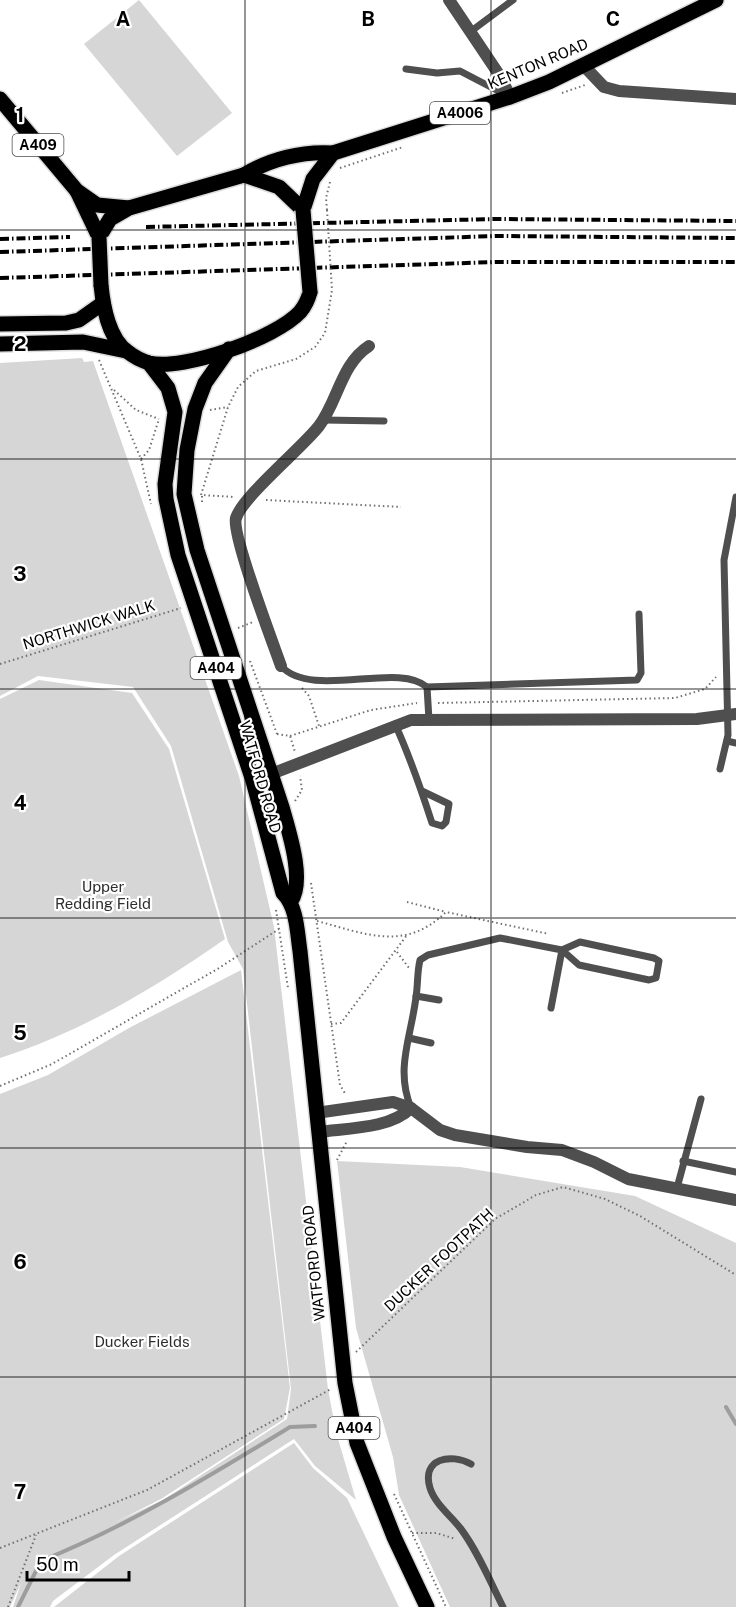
<svg xmlns="http://www.w3.org/2000/svg" width="736" height="1607" font-family="'Public Sans',sans-serif">
  <style>
    .green { fill: #d6d6d6 }
    .lines { fill: none; stroke-linecap: round; stroke-linejoin: round }
    .stream { stroke: #9d9d9d; stroke-width: 4 }
    .primary-casing { stroke: #dbdbdb; stroke-width: 18 }
    .path { stroke: #717171; stroke-width: 2; stroke-dasharray: 1.5 3; stroke-linecap: butt }
    .service { stroke: #4f4f4f; stroke-width: 7 }
    .minor { stroke: #4f4f4f; stroke-width: 12 }
    .primary { stroke: #000; stroke-width: 15 }
    .rail { stroke: #000; stroke-width: 4; stroke-dasharray: 9 3 1.5 3; stroke-linecap: butt }
    .primary-bridge-casing { stroke: #dbdbdb; stroke-width: 18; stroke-linecap: butt }
    .path-bridge { stroke: #717171; stroke-width: 2; stroke-dasharray: 1.5 3; stroke-linecap: butt }
    .primary-bridge { stroke: #000; stroke-width: 15 }
    .grid { fill: none; stroke: #000; stroke-width: 1.5; stroke-opacity: 0.55 }
    .labels { text-anchor: middle; stroke-width: 4.5; stroke-linejoin: round; paint-order: stroke }
    .shield { fill: #fff; stroke: #4c4c4c; stroke-width: 1.5 }
    .shield-label { font-size: 14px; font-weight: bold; fill: #000 }
    .street-label { font-size: 15px; fill: #000; stroke: #fff }
    .park-label { font-size: 15px; fill: #2d2d2d; stroke: #fff }
    .grid-label { font-size: 20px; text-anchor: middle; font-weight: bold; fill: #000; stroke: #fff; stroke-width: 4.5; stroke-linejoin: round; paint-order: stroke }
  </style>
  <rect width="100%" height="100%" fill="#fff"/>
  <g class="green">
    <polygon points="139,0 232,113 177,156 84,44"/>
    <polygon points="82,358 84,362 93,361 239,776 274,927 328,1389 336,1432 356,1500 315,1466 294,1439 114,1555 53,1601 50,1607 13,1607 21,1583 10,1607 0,1607 0,1094 48,1075 129,1028 241,970 290,1388 284,1419 161,1499 116,1522 163,1500 287,1419 291,1389 243,969 228,942 171,746 133,687 38,676 0,696 0,363"/>
    <path d="M39 680 132 693 169 749 225 939C157 987 79 1033 0 1058V699Z"/>
    <polygon points="337,1161 460,1167 635,1196 736,1243 736,1607 450,1607 399,1495 393,1457 356,1328"/>
    <polygon points="294,1443 313,1468 347,1498 399,1607 54,1607 119,1556"/>
  </g>
  <g class="lines">
    <g class="stream">
      <polyline points="726,1407 736,1424"/>
      <path d="M18 1607 41 1561C130 1525 208 1477 290 1427L315 1426"/>
    </g>
    <g class="primary-casing">
      <g id="primary">
        <polyline points="0,99 77,191 97,205 129,208"/>
        <path d="M244 175C270 159 302 151 333 153L510 97 549 82 716 0"/>
        <polyline points="77,191 99,237"/>
        <polyline points="99,237 110,219 129,208 244,175 279,187 303,210 313,179 333,153"/>
        <path d="M101 285C103 306 109 340 128 352 133 356 143 361 149 363 184 371 276 338 300 312 305 306 308 300 310 292"/>
        <polyline points="0,324 66,323 79,320 103,303"/>
        <polyline points="0,344 83,342 126,351"/>
        <path d="M229 349 205 383 195 409 187 450 184 494 197 550 282 807C289 832 305 880 291 901"/>
        <path d="M149 363 168 388 175 412 165 484 166 499 178 555 253 781 283 893C297 907 297 931 300 951L345 1383 357 1443 394 1537 427 1607"/>
      </g>
    </g>
    <g class="path">
      <polyline points="562,93 585,85"/>
      <polyline points="340,168 403,147"/>
      <polyline points="327,210 326,198 330,182"/>
      <polyline points="99,360 141,459 151,504"/>
      <polyline points="114,390 136,410 159,419"/>
      <polyline points="210,410 228,407"/>
      <polyline points="141,459 149,450 159,419"/>
      <polyline points="201,495 228,407 238,387 256,371 296,359 315,347 325,333 332,290"/>
      <polyline points="266,500 401,507"/>
      <polyline points="202,502 202,495 234,497"/>
      <polyline points="238,628 253,622"/>
      <polyline points="250,661 277,734"/>
      <polyline points="0,664 181,608"/>
      <polyline points="302,688 309,696 319,726"/>
      <polyline points="438,703 675,698 705,689 716,677"/>
      <polyline points="277,734 290,736 295,752"/>
      <polyline points="290,736 371,710 417,703"/>
      <polyline points="295,801 302,790 300,776"/>
      <polyline points="311,883 340,1085 346,1095"/>
      <polyline points="407,902 446,912"/>
      <polyline points="276,910 288,988"/>
      <path d="M317 921C366 934 405 952 446 912L549 934"/>
      <polyline points="397,952 409,968"/>
      <polyline points="331,1024 341,1023 407,935"/>
      <polyline points="0,1086 52,1064 219,968 279,929"/>
      <polyline points="337,1160 347,1141"/>
      <polyline points="356,1352 495,1219 536,1195 563,1187 605,1199 640,1216 736,1275"/>
      <polyline points="394,1494 446,1607"/>
      <polyline points="412,1533 436,1533 456,1539"/>
      <polyline points="0,1548 147,1490 331,1389"/>
      <polyline points="8,1607 36,1535"/>
    </g>
    <g class="service">
      <polyline points="470,32 513,0"/>
      <polyline points="406,69 437,73 460,71 508,96"/>
      <polyline points="323,420 384,421"/>
      <path d="M281 666C312 700 398 661 427 687L429 720"/>
      <polyline points="427,687 637,680 641,673 639,614"/>
      <path d="M395 724C410 757 421 789 432 823L442 826 446 822 449 804 422 791"/>
      <polyline points="727,741 736,743"/>
      <polyline points="720,769 728,735 724,560 736,497"/>
      <polyline points="416,996 439,1000"/>
      <polyline points="409,1038 431,1043"/>
      <path d="M411 1108C395 1068 411 1038 416 997 418 985 417 972 420 960L428 955 500 938 562 950 579 965 649 980 656 978 659 961 654 958 580 942 562 950 551 1008"/>
      <polyline points="683,1161 736,1172"/>
      <polyline points="677,1188 701,1099"/>
      <path d="M471 1464C451 1453 421 1458 430 1488 435 1504 451 1516 461 1529 478 1552 490 1581 503 1607"/>
    </g>
    <g class="minor">
      <polyline points="449,0 502,79 510,97"/>
      <polyline points="584,66 604,87 619,91 736,99"/>
      <path d="M281 666C273 643 231 533 236 518 243 496 302 448 319 426 338 401 341 364 369 346"/>
      <polyline points="253,781 411,720 697,719 736,714"/>
      <polyline points="316,1113 393,1102 411,1108 440,1130 455,1135 527,1147 562,1150 594,1162 628,1179 736,1200"/>
      <path d="M318 1132C347 1128 390 1129 411 1108"/>
    </g>
    <use href="#primary" class="primary"/>
    <g class="rail">
      <polyline points="146,227 497,219 736,221"/>
      <polyline points="0,239 70,237"/>
      <polyline points="0,252 497,236 736,238"/>
      <polyline points="0,278 497,262 736,262"/>
    </g>
    <g class="primary-bridge-casing">
      <g id="primary-bridge">
        <polyline points="303,210 310,292"/>
        <polyline points="99,237 101,285"/>
      </g>
    </g>
    <polyline class="path-bridge" points="327,210 332,290"/>
    <use href="#primary-bridge" class="primary-bridge"/>
  </g>
  <path class="grid" d="M245 0V1607M491 0V1607M0 230H736M0 459H736M0 689H736M0 918H736M0 1148H736M0 1377H736"/>
  <g class="labels">
    <g class="shield">
      <rect x="430" y="102" width="60" height="22" rx="4.5"/>
      <rect x="12.5" y="134" width="51" height="22" rx="4.5"/>
      <rect x="190.5" y="657" width="51" height="22" rx="4.5"/>
      <rect x="328.5" y="1417" width="51" height="22" rx="4.5"/>
    </g>
    <g class="shield-label">
      <text x="460" y="118">A4006</text>
      <text x="38" y="150">A409</text>
      <text x="216" y="673">A404</text>
      <text x="354" y="1433">A404</text>
    </g>
    <g class="street-label">
      <text transform="translate(538 64) rotate(-23)" y="5">KENTON ROAD</text>
      <text transform="translate(89 625) rotate(-17)" y="5">NORTHWICK WALK</text>
      <text transform="translate(260 777) rotate(74)" y="5">WATFORD ROAD</text>
      <text transform="translate(439 1260) rotate(-43)" y="5">DUCKER FOOTPATH</text>
      <text transform="translate(314 1263) rotate(-96)" y="5">WATFORD ROAD</text>
    </g>
    <g class="park-label">
      <text x="103" y="892">Upper<tspan x="103" dy="17">Redding Field</tspan></text>
      <text x="142" y="1347">Ducker Fields</text>
    </g>
  </g>
  <g class="grid-label">
    <text x="123" y="26">A</text>
    <text x="368" y="26">B</text>
    <text x="613" y="26">C</text>
    <text x="20" y="122">1</text>
    <text x="20" y="351">2</text>
    <text x="20" y="581">3</text>
    <text x="20" y="810">4</text>
    <text x="20" y="1040">5</text>
    <text x="20" y="1269">6</text>
    <text x="20" y="1499">7</text>
  </g>
  <path d="M27 1571v9h102v-9" fill="none" stroke="#000000" stroke-width="3"/>
  <text x="36" y="1571" font-size="18" fill="#000000" stroke="#ffffff" stroke-width="4.5" paint-order="stroke">50 m</text>
</svg>
